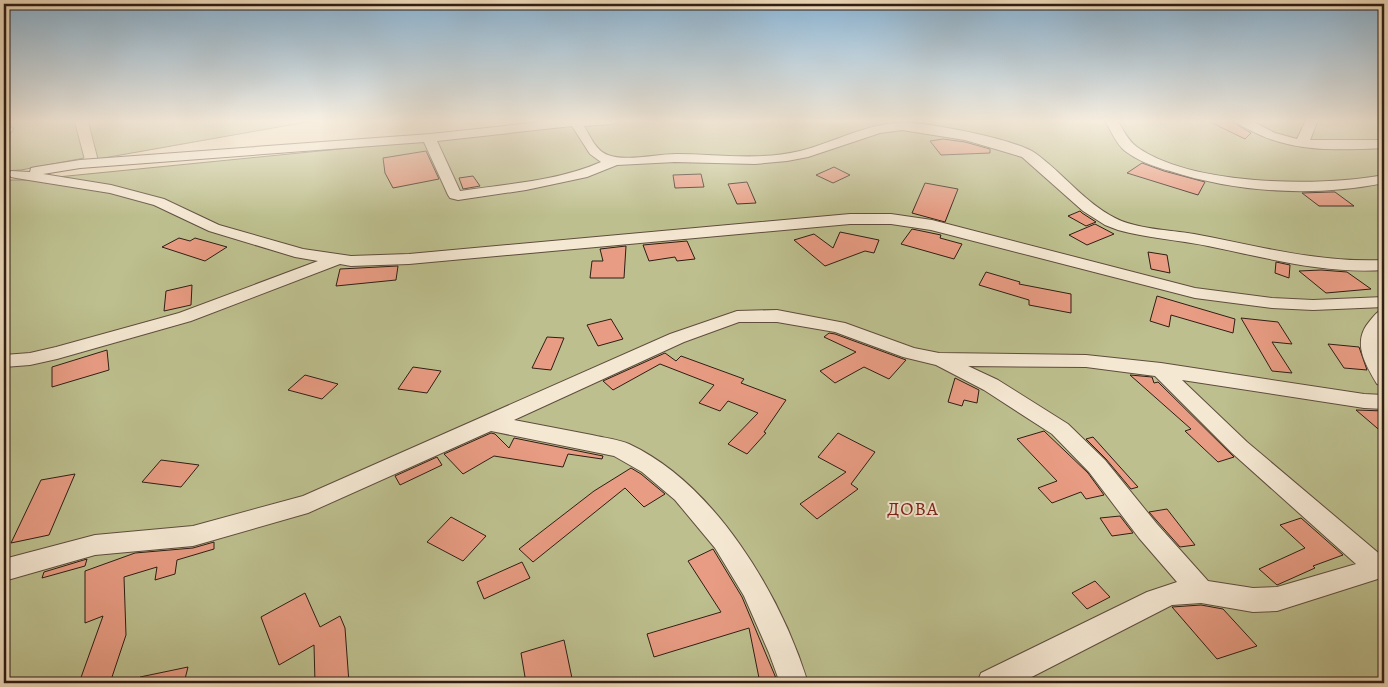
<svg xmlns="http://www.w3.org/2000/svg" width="1388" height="687" font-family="Alegreya,serif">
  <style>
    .green { fill: #bdbf8e; stroke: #766e51 }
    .building { fill: #e89c83; stroke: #2f1d14 }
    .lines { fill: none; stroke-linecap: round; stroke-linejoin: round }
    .minor-casing { stroke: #5f4d3e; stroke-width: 2 }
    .minor { fill: #f5e8d3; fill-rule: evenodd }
    .labels { text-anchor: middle; stroke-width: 4; stroke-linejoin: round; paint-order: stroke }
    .near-quarter-label { font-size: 19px; letter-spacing: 1px; fill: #7a1f14; stroke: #f5e8d3 }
  </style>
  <rect width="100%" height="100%" fill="#efdcbc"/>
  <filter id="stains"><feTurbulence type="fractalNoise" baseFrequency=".004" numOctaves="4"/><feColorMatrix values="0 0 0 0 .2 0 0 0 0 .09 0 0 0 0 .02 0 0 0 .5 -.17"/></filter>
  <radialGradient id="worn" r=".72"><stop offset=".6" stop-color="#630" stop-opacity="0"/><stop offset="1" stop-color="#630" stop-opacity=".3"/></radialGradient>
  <g class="green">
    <polygon points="4,120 74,120 84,158 21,170 4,171"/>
    <polygon points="88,120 318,120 98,159"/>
    <polygon points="633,120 1384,120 1384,683 4,683 4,180 27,180"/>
  </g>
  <g class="building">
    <polygon points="1206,120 1232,120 1239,126 1251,133 1245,139"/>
    <polygon points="943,139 965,142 990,149 990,153 941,155 930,141"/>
    <polygon points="426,151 439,179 393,188 385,173 383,158"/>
    <polygon points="1142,163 1164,171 1205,182 1198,195 1127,173"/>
    <polygon points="834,167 850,175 833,183 816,175"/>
    <polygon points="701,174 704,187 675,188 673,175"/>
    <polygon points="473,176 480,186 463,189 459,178"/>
    <polygon points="747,182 756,203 737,204 728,184"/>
    <polygon points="925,183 958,189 945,222 912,213"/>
    <polygon points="1331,192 1335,192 1354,206 1319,206 1302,193"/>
    <polygon points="1080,211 1082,213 1096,222 1086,226 1068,216"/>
    <polygon points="1095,224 1114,234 1087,245 1069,235"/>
    <polygon points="912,229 941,235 940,238 962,244 954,259 901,244"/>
    <polygon points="840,232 879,240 874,253 865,251 825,266 794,240 814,234 833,248"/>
    <polygon points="179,238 190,241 195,238 227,247 205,261 162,247"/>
    <polygon points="687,241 695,259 677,261 675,257 649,261 643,245"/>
    <polygon points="626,246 624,278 590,278 592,261 603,261 600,249"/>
    <polygon points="1148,252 1167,255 1170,273 1151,269"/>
    <polygon points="1276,262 1290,265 1289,278 1275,273"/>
    <polygon points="398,266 396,280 336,286 340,269"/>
    <polygon points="1321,270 1347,272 1371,289 1326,293 1299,271"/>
    <polygon points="986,272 1020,282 1019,284 1071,294 1071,313 1029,305 1029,300 979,285"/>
    <polygon points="192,285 191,305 164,311 166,291"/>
    <polygon points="1157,296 1235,319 1233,333 1171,315 1169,327 1150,321"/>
    <polygon points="1241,318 1278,322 1292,344 1272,342 1292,373 1272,371"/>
    <polygon points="611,319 623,339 598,346 587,325"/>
    <polygon points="829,333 835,334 906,360 889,379 864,367 835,383 820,371 856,352 824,337"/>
    <polygon points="547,337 564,338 551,370 532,368"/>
    <polygon points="1328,344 1359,347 1367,370 1344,368"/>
    <polygon points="107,350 109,370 52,387 52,367"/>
    <polygon points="665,353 676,361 681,356 744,379 741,383 786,400 764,432 766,433 747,454 728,444 758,413 728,401 720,411 699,403 714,385 660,364 613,390 603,381"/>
    <polygon points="413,367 441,371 427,393 398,389"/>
    <polygon points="305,375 338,384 322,399 288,390"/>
    <polygon points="1130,375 1152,377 1154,383 1158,382 1234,457 1218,462 1185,431 1191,429"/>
    <polygon points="955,378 979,390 977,403 964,400 962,406 948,402"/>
    <polygon points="1356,410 1384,411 1384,434"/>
    <polygon points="1044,431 1088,473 1104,495 1086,499 1081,492 1052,503 1038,488 1057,481 1017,439"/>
    <polygon points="491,433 495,434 509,448 514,438 603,456 602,459 568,454 563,467 494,456 463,474 444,454"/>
    <polygon points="838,433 875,452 851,484 858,489 817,519 800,504 846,472 818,457"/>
    <polygon points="1093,437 1138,487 1131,489 1106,459 1086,439"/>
    <polygon points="437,457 442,465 400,485 395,476"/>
    <polygon points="161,460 199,465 181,487 142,482"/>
    <polygon points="631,468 641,474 665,494 644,507 625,488 533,562 519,549 594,491"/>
    <polygon points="75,474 49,535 11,543 41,480"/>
    <polygon points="1167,509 1195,545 1180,547 1149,512"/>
    <polygon points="1120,516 1133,533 1112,536 1100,518"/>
    <polygon points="451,517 486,536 463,561 427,542"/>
    <polygon points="1301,518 1343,555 1313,566 1315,568 1277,585 1259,569 1305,548 1280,525"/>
    <polygon points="214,542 214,549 177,560 175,574 155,580 157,567 124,577 126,635 110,683 79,683 103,616 85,623 85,571 135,553 193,548"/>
    <polygon points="713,549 742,597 778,683 760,683 749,628 654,657 647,634 721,612 688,561"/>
    <polygon points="87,559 85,566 42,578 44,572"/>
    <polygon points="522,562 530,578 484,599 477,582"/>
    <polygon points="1095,581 1110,597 1087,609 1072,593"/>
    <polygon points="305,593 320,627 340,616 345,628 349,683 315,683 314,645 279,665 261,617"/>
    <polygon points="1201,605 1223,609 1257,646 1217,659 1172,607"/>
    <polygon points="564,640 573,683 526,683 521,653"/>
    <polygon points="188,667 184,683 141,683 140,677"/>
  </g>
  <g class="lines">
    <g class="minor-casing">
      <g id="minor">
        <path d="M560 120H619L613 124 584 126C590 136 596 151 608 155 625 162 657 154 676 154 717 154 759 161 800 151 836 142 872 120 911 123 938 125 1014 139 1035 153 1063 173 1084 202 1115 218 1136 229 1170 230 1194 234 1258 246 1318 263 1384 260V270C1323 274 1267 258 1208 246 1178 240 1147 238 1118 230L1105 225 1083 211 1022 157 965 140 902 130 880 133 808 157 787 161 755 164 675 162 617 165 587 177 526 190 458 200 450 198 448 195 424 142 80 168 43 174 111 185 164 199 219 225 303 249 351 256 409 254 850 214H891L932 220 1195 288 1272 298 1313 300 1384 297V307L1313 310 1272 308 1195 298 931 230 891 224H850L409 264 351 266 340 264 191 321 57 359 30 365 4 367V355L30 353 56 347 179 313 318 261 295 257 209 231 154 205 110 193 16 178 11 177 9 174 11 171 30 172 31 168 36 167 80 160 430 134ZM572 126 590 154 601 162C558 181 507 184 460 191L437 141Z"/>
        <path d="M1104 120H1117C1124 130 1127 140 1137 147 1192 186 1320 187 1384 175V183C1315 197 1238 193 1170 171 1155 167 1138 161 1125 151 1115 143 1112 131 1104 120Z"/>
        <path d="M1234 120H1250L1275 133 1297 139 1306 120H1318L1310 140H1384V148C1339 150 1292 153 1250 130 1245 127 1238 125 1234 120Z"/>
        <polygon points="7,125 13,129 8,136 4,137 4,126"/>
        <path d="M1384 309V327L1379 338 1384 360V386L1377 384C1365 364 1352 342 1369 322 1374 316 1377 311 1384 309Z"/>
        <path d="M777 310 845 323 914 348 939 353 1086 355 1161 363 1364 394 1384 395V409L1364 408 1182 380 1247 442 1382 556 1384 555V577L1277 611 1253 612 1201 603 1172 605 1020 683H977L981 673 1147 592 1177 582 1139 538 1089 472 1052 434 984 390 936 365 903 357 835 332 777 322H739L684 342 514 420C540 425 566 430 592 435 604 438 618 439 629 444 715 484 781 595 808 683H780L769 653 744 596 715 548 675 500 642 472 614 456 491 431 308 513 193 546 95 555 4 581V559L95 535 193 526 303 496 670 334 737 311ZM968 366 1086 367 1155 376 1232 453 1356 564 1277 587 1253 588 1208 581 1157 524 1105 460 1068 424 998 380Z"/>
      </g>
    </g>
    <use href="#minor" class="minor"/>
  </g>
  <linearGradient id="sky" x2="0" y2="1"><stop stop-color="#8bb6d6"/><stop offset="0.56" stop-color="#f8efe1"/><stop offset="1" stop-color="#f8efe1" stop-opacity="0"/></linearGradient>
  <rect width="1388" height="216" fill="url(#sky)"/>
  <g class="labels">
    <g class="near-quarter-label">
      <text x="913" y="515">ДОВА</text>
    </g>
  </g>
  <rect width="1388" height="687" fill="none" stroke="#efdcbc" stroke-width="20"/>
  <rect x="5" y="5" width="1378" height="677" fill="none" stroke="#2f1d14" stroke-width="2.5"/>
  <rect x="10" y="10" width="1368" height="667" fill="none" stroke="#2f1d14"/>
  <rect width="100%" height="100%" filter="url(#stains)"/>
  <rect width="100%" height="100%" fill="url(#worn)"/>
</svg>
